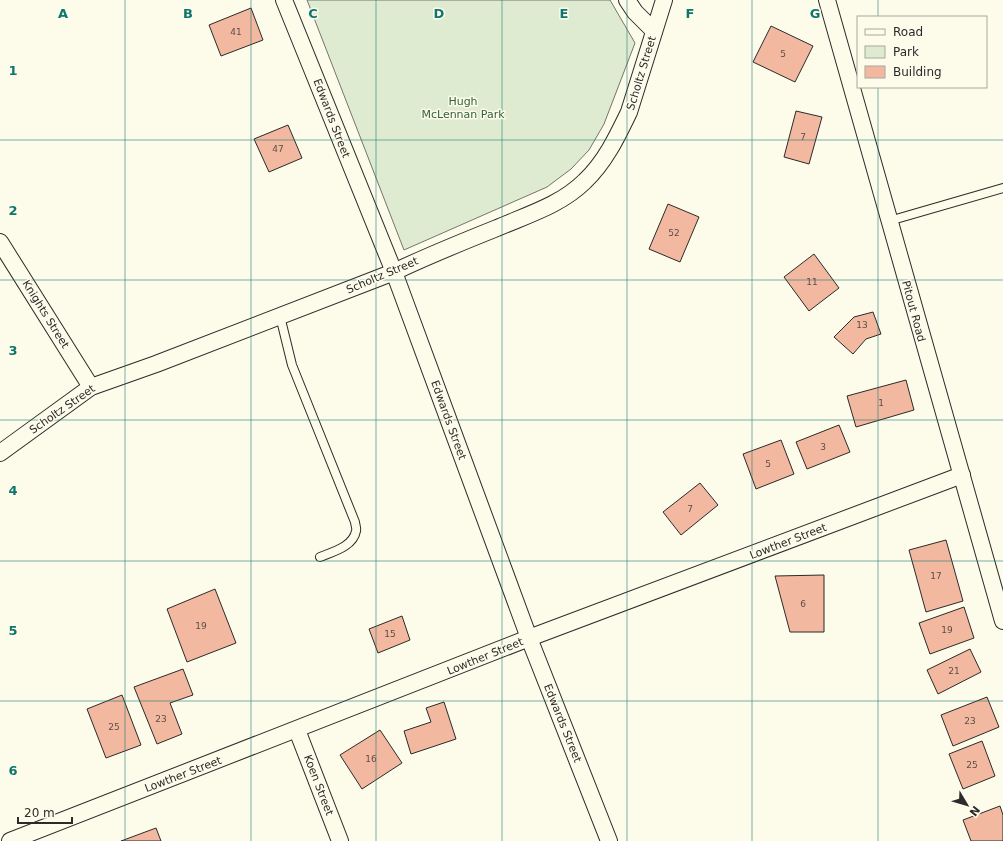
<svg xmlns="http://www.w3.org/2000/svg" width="1003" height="841" font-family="'DejaVu Sans',sans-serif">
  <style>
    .green { fill: #deebd1; stroke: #74746e }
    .building { fill: #f2b8a0; stroke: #2b2b2b }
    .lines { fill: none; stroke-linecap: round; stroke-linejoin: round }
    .lane-casing { stroke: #2b2b2b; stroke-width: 10 }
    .street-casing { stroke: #2b2b2b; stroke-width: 18 }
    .lane { stroke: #fdfbea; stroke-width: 8 }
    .street { stroke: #fdfbea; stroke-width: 16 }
    .grid { fill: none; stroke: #0f766e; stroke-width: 1; stroke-opacity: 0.55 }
    .labels { text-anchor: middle; stroke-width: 3; stroke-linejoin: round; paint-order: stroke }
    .number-label { font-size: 9px; fill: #5d4e48 }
    .street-label { font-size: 11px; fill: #2b2b2b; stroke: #fdfbea }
    .park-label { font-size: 11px; fill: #34623c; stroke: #fdfbea }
    .grid-label { font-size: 13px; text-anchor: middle; font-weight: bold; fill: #0f766e; stroke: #fdfbea; stroke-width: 3; stroke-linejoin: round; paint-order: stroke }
  </style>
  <rect width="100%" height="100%" fill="#fdfbea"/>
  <polygon class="green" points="307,0 610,0 635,43 604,124 589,150 571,169 547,187 404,250"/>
  <g class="building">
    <polygon points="251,8 263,40 221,56 209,25"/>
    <polygon points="771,26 813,46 795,82 753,62"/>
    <polygon points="796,111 822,117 809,164 784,157"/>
    <polygon points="288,125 302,158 269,172 254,139"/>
    <polygon points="668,204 699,217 680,262 649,249"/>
    <polygon points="814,254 839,288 809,311 784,277"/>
    <polygon points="873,312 881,334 866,339 853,354 834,337 854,317"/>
    <polygon points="906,380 914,410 856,427 847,396"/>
    <polygon points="839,425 850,452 807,469 796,442"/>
    <polygon points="781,440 794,474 756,489 743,454"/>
    <polygon points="700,483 718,505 681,535 663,512"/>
    <polygon points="946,540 963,601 926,612 909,550"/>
    <polygon points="824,575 824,632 790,632 775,576"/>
    <polygon points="215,589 236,643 187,662 167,609"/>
    <polygon points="964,607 974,638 930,654 919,623"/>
    <polygon points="402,616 410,640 378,653 369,629"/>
    <polygon points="970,649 981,672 938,694 927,670"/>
    <polygon points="183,669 193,695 170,703 182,734 157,744 134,687"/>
    <polygon points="122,695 141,745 106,758 87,709"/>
    <polygon points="987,697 999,727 953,746 941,715"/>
    <polygon points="444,702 456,739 411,754 404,731 431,722 426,708"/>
    <polygon points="380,730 402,763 362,789 340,755"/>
    <polygon points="982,741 995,776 963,789 949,754"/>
    <polygon points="1000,806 1003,815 1003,841 971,841 963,820"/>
    <polygon points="156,828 161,841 121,841"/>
  </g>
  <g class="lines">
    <g class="lane-casing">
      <g id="lane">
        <polyline points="889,221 1003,188"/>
        <path d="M280 316 292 365 355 522C355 524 357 529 356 531 353 547 332 552 320 557"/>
      </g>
    </g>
    <g class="street-casing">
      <g id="street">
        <polyline points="284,0 394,272 529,638 609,841"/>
        <polyline points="627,0 635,12 654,31"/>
        <polyline points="827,0 1003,621"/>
        <polyline points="0,242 91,387"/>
        <path d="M0 453 91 387 156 364 394 272C427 256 462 242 497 228 527 215 561 205 585 181 605 162 617 137 629 112L664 0"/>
        <polyline points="297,730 340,841"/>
        <polyline points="10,841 529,638 962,475"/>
      </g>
    </g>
    <use href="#lane" class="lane"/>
    <use href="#street" class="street"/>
  </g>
  <path class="grid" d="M125 0V841M251 0V841M376 0V841M502 0V841M627 0V841M752 0V841M878 0V17M878 87V841M0 140H1003M0 280H1003M0 420H1003M0 561H1003M0 701H1003"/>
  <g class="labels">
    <g class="number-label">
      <text x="236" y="35">41</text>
      <text x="783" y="57">5</text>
      <text x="803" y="140">7</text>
      <text x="278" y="152">47</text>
      <text x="674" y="236">52</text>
      <text x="812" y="285">11</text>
      <text x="862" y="328">13</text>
      <text x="881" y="406">1</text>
      <text x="823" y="450">3</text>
      <text x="768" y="467">5</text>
      <text x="690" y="512">7</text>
      <text x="936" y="579">17</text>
      <text x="803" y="607">6</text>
      <text x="201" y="629">19</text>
      <text x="947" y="633">19</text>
      <text x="390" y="637">15</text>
      <text x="954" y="674">21</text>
      <text x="161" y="722">23</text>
      <text x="970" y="724">23</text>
      <text x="114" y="730">25</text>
      <text x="371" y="762">16</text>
      <text x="972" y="768">25</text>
    </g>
    <g class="street-label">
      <text transform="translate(641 73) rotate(-73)" y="4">Scholtz Street</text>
      <text transform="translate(332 118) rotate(69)" y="4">Edwards Street</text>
      <text transform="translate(382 275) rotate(-23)" y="4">Scholtz Street</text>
      <text transform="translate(914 311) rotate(75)" y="4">Pitout Road</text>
      <text transform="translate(46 314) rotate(58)" y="4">Knights Street</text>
      <text transform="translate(62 409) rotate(-35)" y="4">Scholtz Street</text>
      <text transform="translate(449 420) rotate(70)" y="4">Edwards Street</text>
      <text transform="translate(788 541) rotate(-21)" y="4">Lowther Street</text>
      <text transform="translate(485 656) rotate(-22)" y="4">Lowther Street</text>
      <text transform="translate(563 723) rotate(68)" y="4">Edwards Street</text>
      <text transform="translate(183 774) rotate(-21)" y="4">Lowther Street</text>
      <text transform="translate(319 785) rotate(69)" y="4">Koen Street</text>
    </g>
    <g class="park-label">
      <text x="463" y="105">Hugh<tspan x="463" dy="13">McLennan Park</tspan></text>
    </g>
  </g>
  <g class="grid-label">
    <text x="63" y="18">A</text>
    <text x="188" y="18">B</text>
    <text x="313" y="18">C</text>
    <text x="439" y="18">D</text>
    <text x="564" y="18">E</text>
    <text x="690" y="18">F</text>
    <text x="815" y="18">G</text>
    <text x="13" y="75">1</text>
    <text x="13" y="215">2</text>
    <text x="13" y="355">3</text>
    <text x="13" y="495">4</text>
    <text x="13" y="635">5</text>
    <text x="13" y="775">6</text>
  </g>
  <rect x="857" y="16" width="130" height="72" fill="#fdfbea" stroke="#a9a89e"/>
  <rect x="865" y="29" width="20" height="6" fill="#fdfbea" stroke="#a9a89e"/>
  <text x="893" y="36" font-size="12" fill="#2b2b2b">Road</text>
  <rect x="865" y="46" width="20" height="12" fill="#deebd1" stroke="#a9a89e"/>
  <text x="893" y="56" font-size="12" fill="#2b2b2b">Park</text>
  <rect x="865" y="66" width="20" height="12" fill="#f2b8a0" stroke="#a9a89e"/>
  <text x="893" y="76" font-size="12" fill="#2b2b2b">Building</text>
  <g transform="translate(967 805) rotate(128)" stroke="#fdfbea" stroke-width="3" paint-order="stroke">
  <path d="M0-3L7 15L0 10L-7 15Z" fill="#2b2b2b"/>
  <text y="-6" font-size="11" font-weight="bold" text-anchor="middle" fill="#2b2b2b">N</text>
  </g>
  <path d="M18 817v6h54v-6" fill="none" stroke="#2b2b2b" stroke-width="2"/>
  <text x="24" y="817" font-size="12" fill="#2b2b2b" stroke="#fdfbea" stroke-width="3" paint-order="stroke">20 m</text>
</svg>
